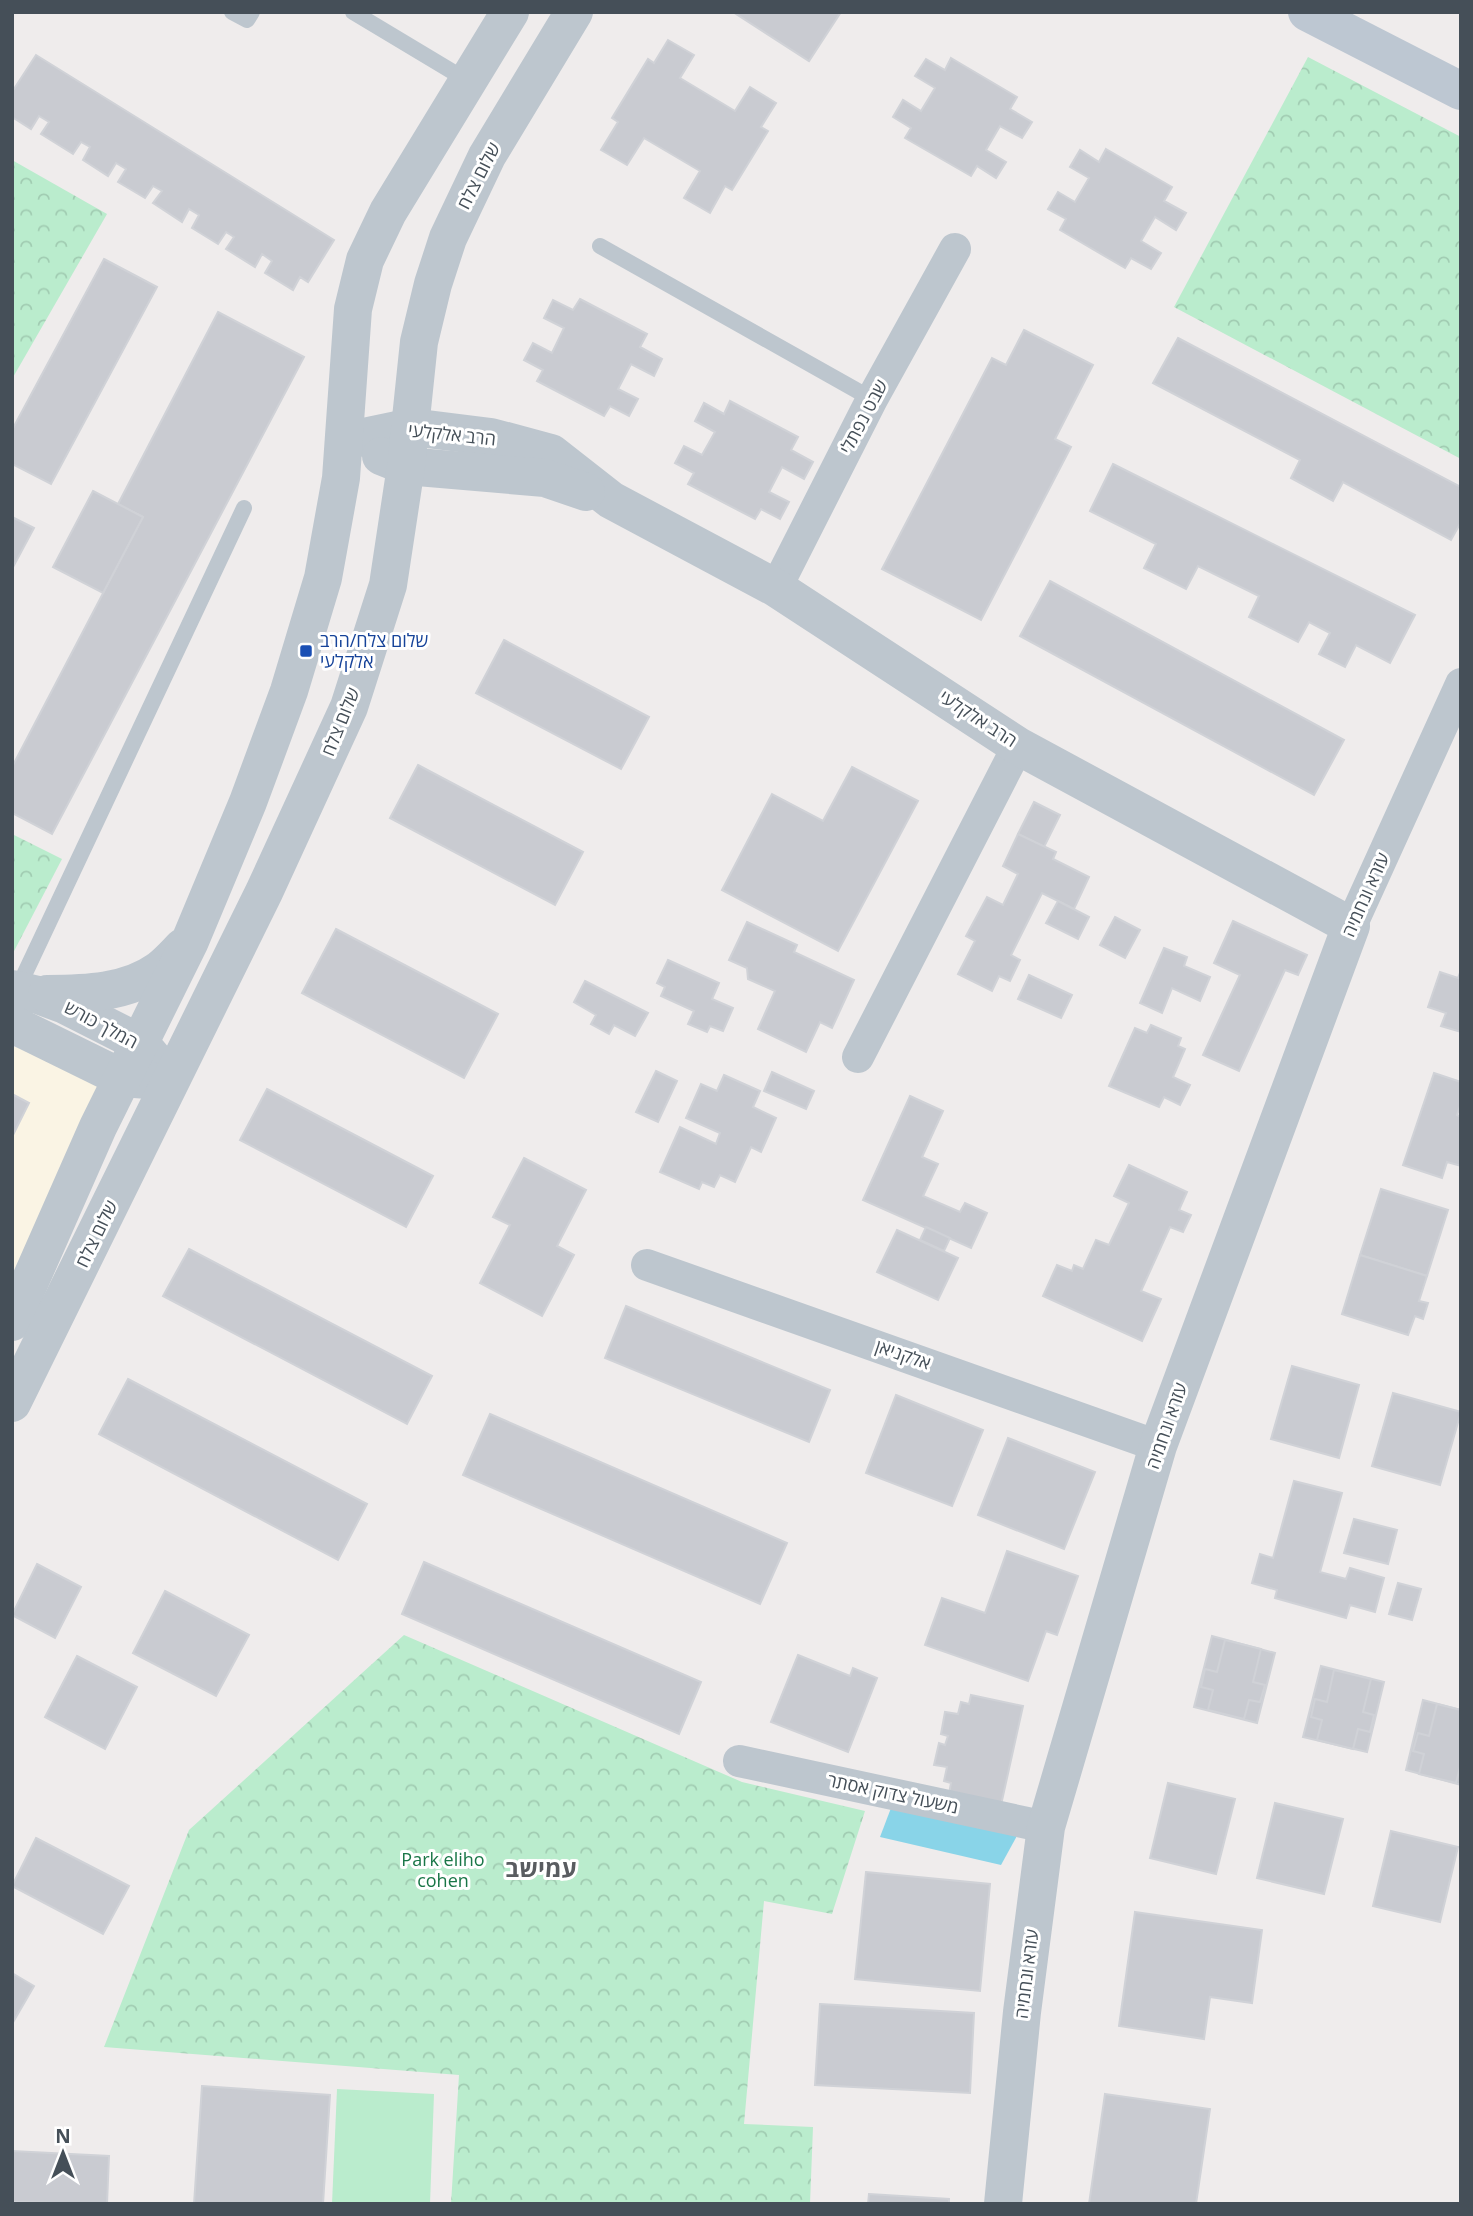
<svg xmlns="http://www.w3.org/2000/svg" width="1473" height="2216" font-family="'Open Sans',Heebo,sans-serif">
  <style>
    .commercial { fill: #faf4e4 }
    .grass { fill: #baeccd }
    .park { fill: url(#park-crowns) }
    .water { fill: #89d4e8 }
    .building { fill: #c9cbd1; stroke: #d0d2d7; stroke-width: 2 }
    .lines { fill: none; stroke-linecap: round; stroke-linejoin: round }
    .service { stroke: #bdc6ce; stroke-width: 16 }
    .minor { stroke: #bdc6ce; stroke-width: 32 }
    .tertiary { stroke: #bdc6ce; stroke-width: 38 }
    .secondary { stroke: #bdc7d2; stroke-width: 38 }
    .transit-dot { fill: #1a4fb4; stroke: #fff; stroke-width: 2.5 }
    .labels { text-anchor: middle; stroke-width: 6; stroke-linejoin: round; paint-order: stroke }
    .street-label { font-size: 18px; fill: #454f58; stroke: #fff }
    .transit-label { font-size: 18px; fill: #164399; stroke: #fff; text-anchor: start }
    .park-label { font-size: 18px; fill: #197647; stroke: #fff }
    .district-label { font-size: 24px; font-weight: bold; fill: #595c60; stroke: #fff }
  </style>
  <defs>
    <pattern id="park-crowns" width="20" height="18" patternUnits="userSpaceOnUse" patternTransform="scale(1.75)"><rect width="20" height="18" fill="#baeccd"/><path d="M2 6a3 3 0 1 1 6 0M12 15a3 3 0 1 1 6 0" fill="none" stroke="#a1ccb2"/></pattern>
  </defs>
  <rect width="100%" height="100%" fill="#efecec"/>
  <polygon class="commercial" points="12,1046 125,1086 12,1340"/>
  <polygon class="grass" points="337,2089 434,2094 430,2204 332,2204"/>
  <g class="park">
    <polygon points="1308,57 1461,137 1461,459 1174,307"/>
    <polygon points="12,160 107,214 12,379"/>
    <polygon points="12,834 62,859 12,955"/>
    <polygon points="404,1635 742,1782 865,1811 832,1914 764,1901 744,2124 813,2127 810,2204 451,2204 459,2075 104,2047 189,1830"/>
  </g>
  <polygon class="water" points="891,1808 1018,1834 1001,1865 880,1837"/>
  <g class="building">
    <polygon points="733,12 841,12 809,61"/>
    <polygon points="668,40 694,55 680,78 735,111 750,87 776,103 761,127 768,131 732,190 725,186 710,213 684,198 700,171 644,138 627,165 601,150 618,122 612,118 648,59 654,63"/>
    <polygon points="36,55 334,240 308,282 300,277 293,290 265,273 272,261 262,254 255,267 226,249 234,237 226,232 218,244 192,228 199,215 189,209 182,222 153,203 162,191 153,186 145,198 118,182 126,169 116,163 108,176 83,160 90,147 81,142 73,154 41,134 49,122 39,116 31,129 12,117 12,92"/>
    <polygon points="951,58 1017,97 1010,109 1032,122 1022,138 1000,126 986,150 1006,162 996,178 977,166 971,176 905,138 911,128 893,117 903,100 921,111 935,88 915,76 926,59 945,70"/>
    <polygon points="1106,149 1172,187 1164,201 1186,213 1176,230 1155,217 1141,241 1161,253 1151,269 1131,258 1125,268 1060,230 1066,219 1048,209 1058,192 1075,202 1089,178 1070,167 1080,150 1099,162"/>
    <polygon points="104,259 157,287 51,484 12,464 12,430"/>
    <polygon points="580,299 647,334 640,347 662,359 654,376 631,364 618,389 638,399 629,416 610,406 604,416 537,381 543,370 524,360 533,343 552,353 564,328 544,318 553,300 573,310"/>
    <polygon points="218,312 304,357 52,834 12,813 12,767 143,517 118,504"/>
    <polygon points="1024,330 1093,365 1055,439 1071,447 981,620 882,569 992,358 1006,365"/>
    <polygon points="1178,338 1461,487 1461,522 1451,540 1343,482 1333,501 1291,478 1300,460 1153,383"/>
    <polygon points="730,401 798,437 791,450 813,462 804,479 782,467 769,492 789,502 780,519 761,509 755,519 688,484 694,473 675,463 684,446 702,455 715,432 695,421 704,403 724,414"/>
    <polygon points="1113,464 1415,615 1390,663 1356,645 1345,667 1319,654 1330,633 1309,622 1298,642 1249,617 1259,596 1198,566 1186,589 1144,568 1156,544 1090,511"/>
    <polygon points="93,491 143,517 103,593 53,567"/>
    <polygon points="12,517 34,528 12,569"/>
    <polygon points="1050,581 1344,740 1314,795 1020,636"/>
    <polygon points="504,640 649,717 621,769 476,693"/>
    <polygon points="418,765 583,852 555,905 390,818"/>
    <polygon points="852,767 918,801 838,951 722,890 772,794 823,821"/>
    <polygon points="1034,802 1060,815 1044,847 1018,834"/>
    <polygon points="1018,834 1056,852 1053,859 1089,877 1074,909 1042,893 1011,955 1020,960 1010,981 999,976 992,991 958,974 975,941 966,936 987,897 1003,905 1018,874 1003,866"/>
    <polygon points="1058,901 1089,917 1078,939 1046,923"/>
    <polygon points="1115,917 1140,930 1125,958 1100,945"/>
    <polygon points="1233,921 1307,955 1298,975 1285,970 1239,1071 1203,1055 1240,975 1214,963"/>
    <polygon points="747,922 797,945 794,952 854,980 832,1028 820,1022 806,1052 758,1029 775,991 748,979 747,968 729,960"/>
    <polygon points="336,929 498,1014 464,1078 302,993"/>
    <polygon points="1164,948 1187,957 1184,966 1210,977 1200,1001 1172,988 1162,1013 1140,1003"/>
    <polygon points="668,960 719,983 712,999 733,1008 723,1031 710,1026 707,1032 688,1024 694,1011 661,996 665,987 657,983"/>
    <polygon points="1461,970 1461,1032 1441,1026 1446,1013 1428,1007 1440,972 1458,978"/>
    <polygon points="1029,975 1072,995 1061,1018 1018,999"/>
    <polygon points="585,981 648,1013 635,1036 614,1025 609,1034 591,1024 596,1015 574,1002"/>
    <polygon points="1151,1025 1181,1038 1178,1046 1185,1049 1173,1077 1190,1085 1180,1105 1164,1097 1159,1107 1109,1086 1135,1028 1147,1033"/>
    <polygon points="656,1071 677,1081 658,1122 636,1112"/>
    <polygon points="772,1072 814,1091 806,1109 764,1091"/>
    <polygon points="1434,1073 1461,1082 1461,1103 1457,1115 1461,1117 1461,1166 1447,1162 1442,1178 1403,1165"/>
    <polygon points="724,1075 760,1091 753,1107 776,1118 761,1152 751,1147 735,1182 720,1175 714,1187 702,1182 699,1189 660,1172 680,1127 716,1144 720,1133 686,1118 701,1084 717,1091"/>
    <polygon points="267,1089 433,1176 406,1227 240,1140"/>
    <polygon points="12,1094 29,1103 12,1137"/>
    <polygon points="910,1096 943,1111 922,1157 938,1164 923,1196 960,1212 965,1203 987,1213 971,1248 863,1200"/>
    <polygon points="524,1158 586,1190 557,1246 574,1255 542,1316 480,1283 510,1225 493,1217"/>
    <polygon points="1129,1165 1187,1192 1179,1210 1191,1215 1183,1232 1170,1227 1141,1291 1161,1299 1142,1341 1043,1296 1057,1265 1072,1271 1074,1265 1083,1269 1096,1240 1109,1245 1129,1203 1114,1196"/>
    <polygon points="1381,1189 1448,1210 1427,1276 1360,1255"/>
    <polygon points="926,1227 950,1238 944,1251 920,1240"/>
    <polygon points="897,1230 958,1258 938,1300 877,1272"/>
    <polygon points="189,1249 432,1376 407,1424 163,1296"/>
    <polygon points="1360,1255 1427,1276 1419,1301 1428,1303 1423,1319 1415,1316 1408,1335 1342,1314"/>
    <polygon points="626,1306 830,1390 809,1442 605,1358"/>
    <polygon points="1292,1366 1359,1385 1339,1458 1271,1439"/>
    <polygon points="128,1379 367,1504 338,1560 99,1434"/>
    <polygon points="1393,1393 1461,1412 1440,1485 1372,1466"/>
    <polygon points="896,1395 983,1430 952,1506 866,1473"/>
    <polygon points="490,1414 787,1543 760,1604 463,1475"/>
    <polygon points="1008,1438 1095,1472 1064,1549 978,1515"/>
    <polygon points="1294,1481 1342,1493 1320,1572 1346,1579 1350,1568 1384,1578 1375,1612 1350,1605 1346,1618 1275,1598 1277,1590 1252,1583 1260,1554 1273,1558"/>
    <polygon points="1354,1519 1397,1530 1388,1564 1344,1553"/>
    <polygon points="1007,1551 1078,1576 1057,1635 1046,1631 1028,1681 925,1645 942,1598 985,1613"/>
    <polygon points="424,1562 701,1682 679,1734 402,1614"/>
    <polygon points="37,1564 81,1587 55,1638 12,1615"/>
    <polygon points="1398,1583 1421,1589 1412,1620 1389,1614"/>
    <polygon points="165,1591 249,1635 216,1696 133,1653"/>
    <polygon points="1212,1636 1275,1653 1257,1723 1194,1707"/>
    <polygon points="1225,1640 1261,1649 1253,1682 1265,1685 1260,1702 1249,1700 1244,1719 1208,1710 1213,1690 1201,1687 1205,1669 1217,1672"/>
    <polygon points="798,1655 850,1676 853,1668 877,1678 848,1752 771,1722"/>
    <polygon points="77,1656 137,1687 105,1749 45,1717"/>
    <polygon points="1321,1666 1384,1682 1367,1752 1303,1737"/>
    <polygon points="1334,1670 1371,1679 1363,1712 1374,1715 1370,1732 1358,1729 1353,1749 1317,1740 1322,1720 1311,1717 1315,1699 1327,1702"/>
    <polygon points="971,1695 1023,1706 1001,1805 949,1794 951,1783 944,1781 947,1767 934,1765 939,1743 945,1745 948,1736 941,1734 945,1712 958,1714 961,1702 969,1704"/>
    <polygon points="1423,1700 1461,1710 1461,1785 1406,1770"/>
    <polygon points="1437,1704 1461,1710 1461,1763 1456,1783 1419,1774 1424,1754 1413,1751 1418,1733 1429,1736"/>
    <polygon points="1168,1783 1235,1799 1216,1874 1150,1858"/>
    <polygon points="1275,1803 1343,1819 1324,1894 1257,1878"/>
    <polygon points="1391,1831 1458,1847 1440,1922 1373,1906"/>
    <polygon points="36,1838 129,1886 103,1934 12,1886"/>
    <polygon points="866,1872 990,1884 980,1991 855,1979"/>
    <polygon points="1135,1912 1262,1930 1252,2003 1210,1997 1204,2039 1119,2026"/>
    <polygon points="12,1973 34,1986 12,2024"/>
    <polygon points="820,2004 974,2013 970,2093 815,2085"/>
    <polygon points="202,2086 330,2095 323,2204 194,2204"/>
    <polygon points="1105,2094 1210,2109 1196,2204 1089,2204"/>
    <polygon points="12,2151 109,2156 107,2204 12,2202"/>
    <polygon points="869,2194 949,2199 949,2204 868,2204"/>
  </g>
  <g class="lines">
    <g class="service">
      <polyline points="232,12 247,20 252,12"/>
      <polyline points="353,12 468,81"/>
      <polyline points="600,246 872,399"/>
      <polyline points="17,990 244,508"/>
    </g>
    <g class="minor">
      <polyline points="776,588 872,399 955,249"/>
      <polyline points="1351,926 1461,684"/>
      <polyline points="858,1057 1018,746"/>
      <polyline points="647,1265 1158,1446"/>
      <polyline points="739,1761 1046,1827"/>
    </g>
    <g class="tertiary">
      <polyline points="344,441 411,427 491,437 551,453 611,500 776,588 1018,746 1351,926 1158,1446 1046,1827 1022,2012 1003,2204"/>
      <polyline points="381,456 406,466 545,478 586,492"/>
      <polyline points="12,989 38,995 65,1005 140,1043 157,1063"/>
      <path d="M47 994C85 994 127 993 159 970 168 963 176 954 183 947"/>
      <polyline points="12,1024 122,1078 148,1080"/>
      <polyline points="12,1322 98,1127 190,941 248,802 289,691 323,578 341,478 353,309 365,260 388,212 510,12"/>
      <polyline points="12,1403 264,892 349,707 388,585 406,466 419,342 433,284 448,238 487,156 574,12"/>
    </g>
    <polyline class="secondary" points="1307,12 1461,91"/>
  </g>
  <rect class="transit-dot" x="299" y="644" width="14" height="14" rx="3.5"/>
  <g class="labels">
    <g class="street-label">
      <text transform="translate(479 176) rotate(-63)" y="6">שלום צלח</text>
      <text transform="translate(864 417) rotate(-62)" y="6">שבט נפתלי</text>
      <text transform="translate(452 435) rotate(6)" y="6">הרב אלקלעי</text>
      <text transform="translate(978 719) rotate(33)" y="6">הרב אלקלעי</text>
      <text transform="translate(341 722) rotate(-68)" y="6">שלום צלח</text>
      <text transform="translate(1366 895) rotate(-66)" y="6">עזרא ונחמיה</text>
      <text transform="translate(101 1025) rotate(28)" y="6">המלך כורש</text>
      <text transform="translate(97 1234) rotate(-64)" y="6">שלום צלח</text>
      <text transform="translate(903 1355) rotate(19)" y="6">אלקניאן</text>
      <text transform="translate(1167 1426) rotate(-71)" y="6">עזרא ונחמיה</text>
      <text transform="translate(893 1794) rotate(12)" y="6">משעול צדוק אסתר</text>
      <text transform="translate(1027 1974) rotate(-83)" y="6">עזרא ונחמיה</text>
    </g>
    <g class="transit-label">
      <text x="320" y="647">שלום צלח/הרב<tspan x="320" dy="21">אלקלעי</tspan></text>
    </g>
    <g class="park-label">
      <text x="443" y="1866">Park eliho<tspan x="443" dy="21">cohen</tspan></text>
    </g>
    <g class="district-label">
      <text x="541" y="1877">עמישב</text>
    </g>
  </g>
  <rect width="1473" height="2216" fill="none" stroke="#454f58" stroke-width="28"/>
  <g transform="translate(63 2153)" stroke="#ffffff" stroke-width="5" paint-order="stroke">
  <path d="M0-5L12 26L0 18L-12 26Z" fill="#454f58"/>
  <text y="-10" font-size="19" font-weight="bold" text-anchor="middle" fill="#454f58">N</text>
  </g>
</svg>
